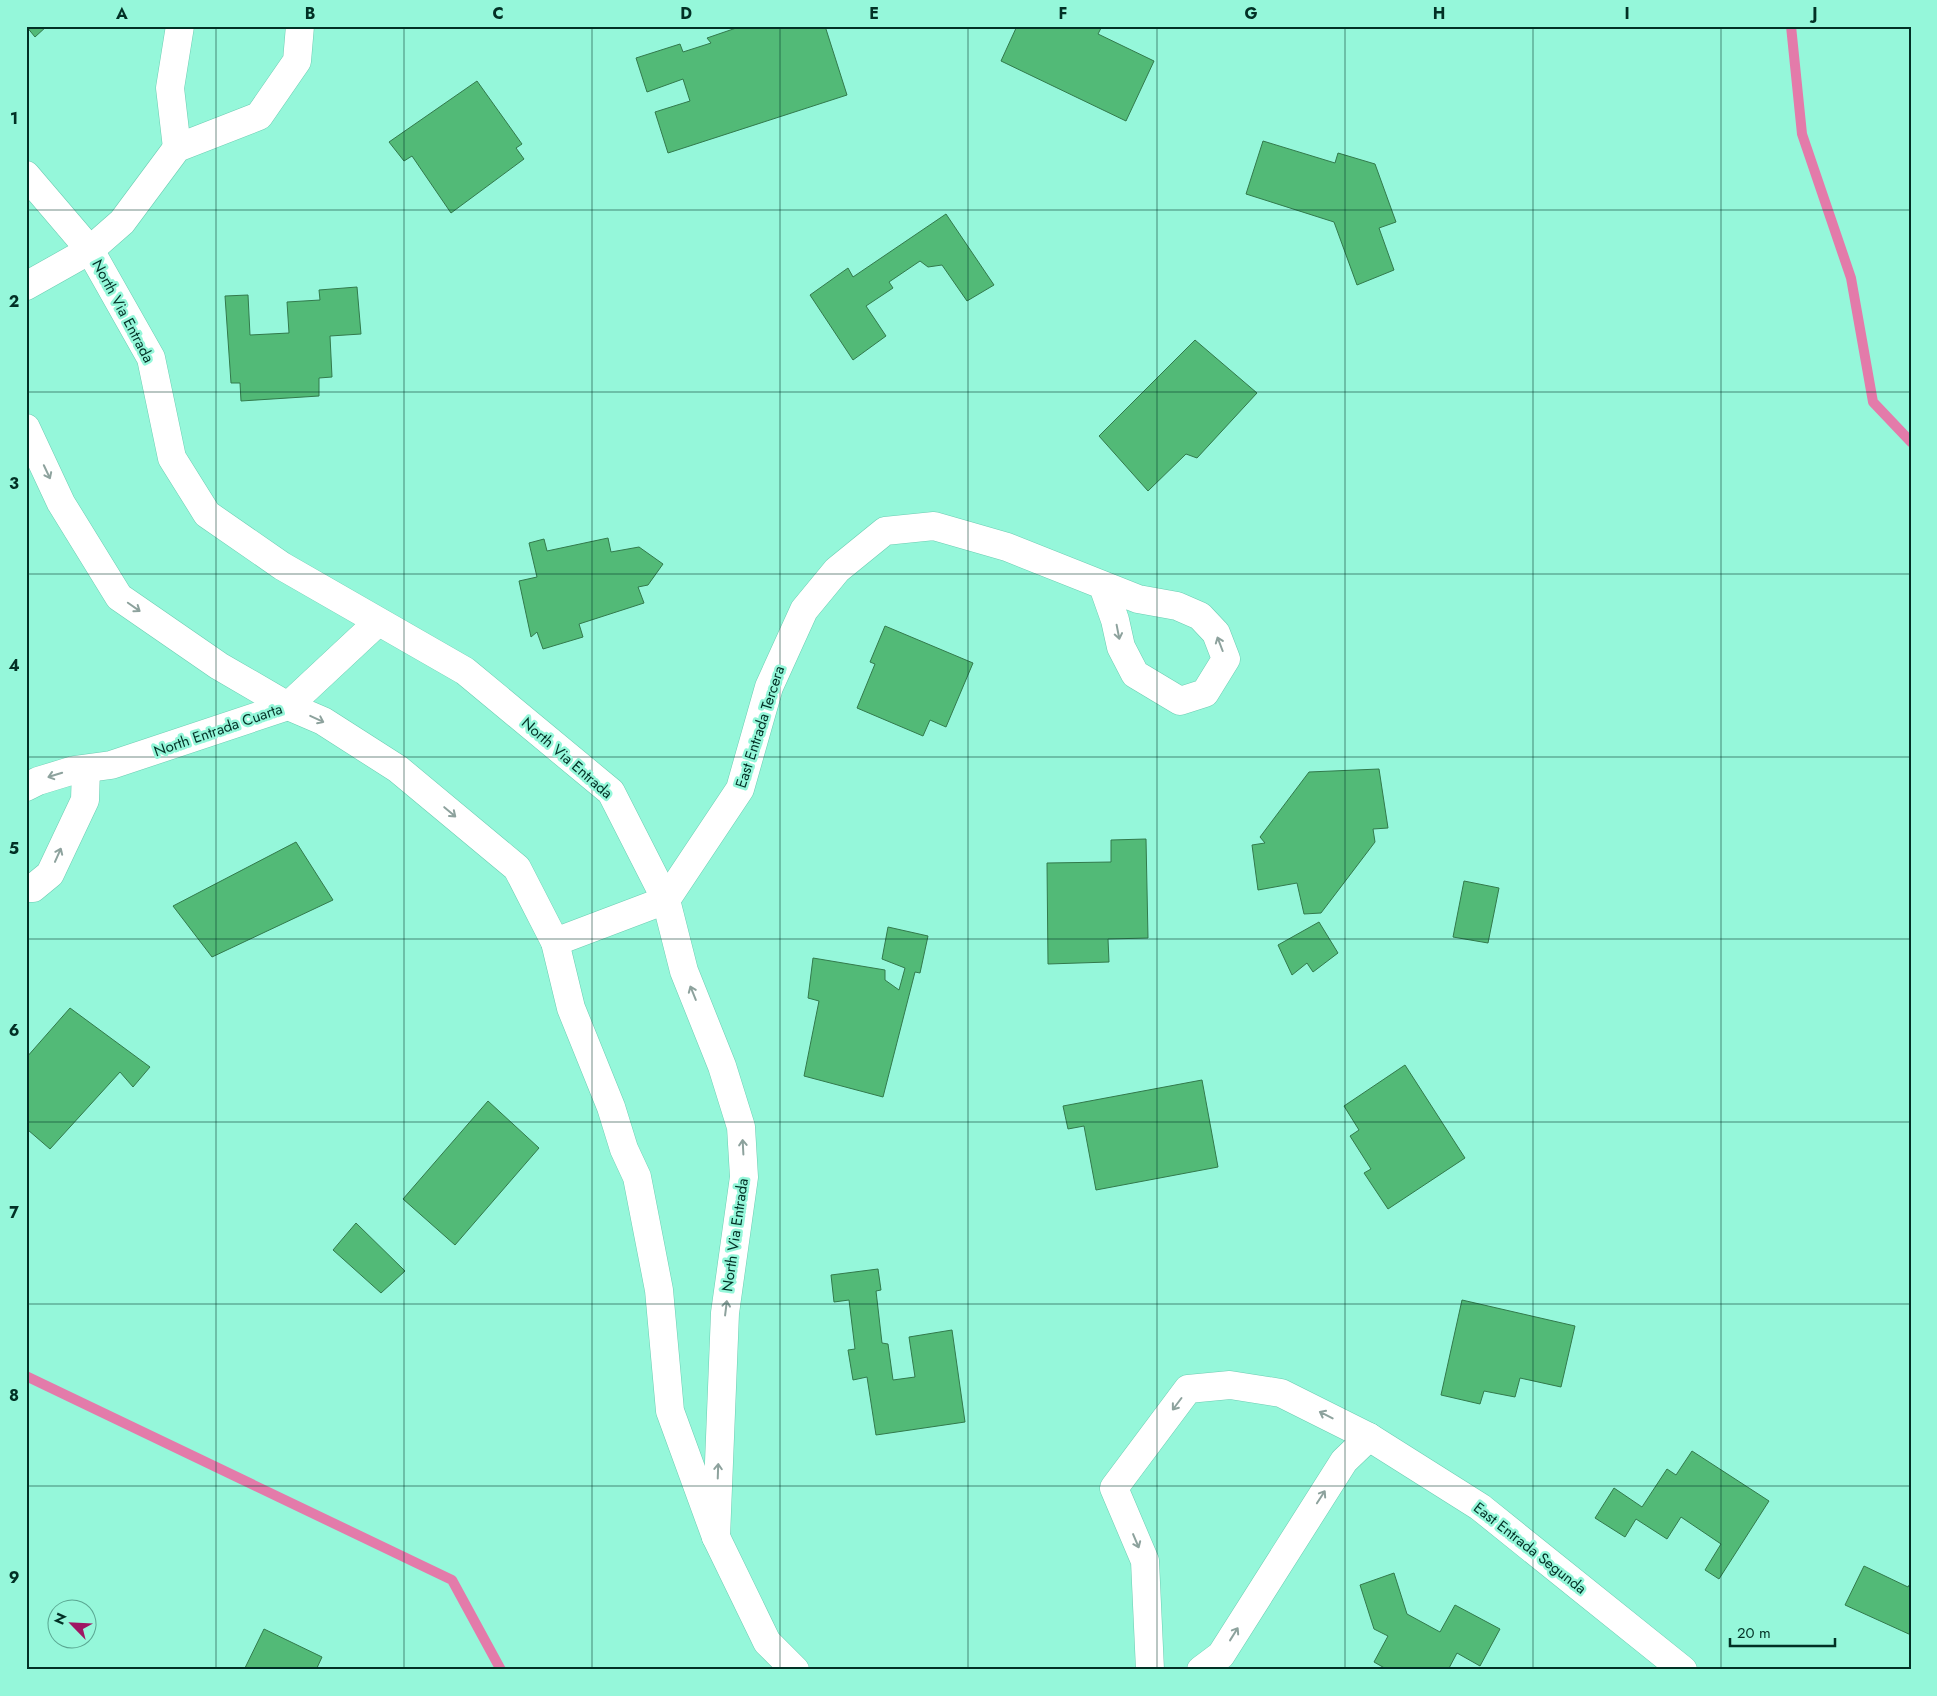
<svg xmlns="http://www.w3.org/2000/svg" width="1937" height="1696" font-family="Jost,sans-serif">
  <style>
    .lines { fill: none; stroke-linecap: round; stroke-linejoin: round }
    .stream { stroke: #e37baa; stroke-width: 10 }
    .building { fill: #52ba77; stroke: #327a4c }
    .street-casing { stroke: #6bcdb2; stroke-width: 29 }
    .street { stroke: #fff; stroke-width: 28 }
    .oneway { stroke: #8da29d }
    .grid { fill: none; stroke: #023025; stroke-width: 1; stroke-opacity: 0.55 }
    .labels { text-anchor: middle; stroke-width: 5; stroke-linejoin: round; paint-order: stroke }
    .street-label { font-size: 15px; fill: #023025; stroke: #95f7da }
    .neatline { fill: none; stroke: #023025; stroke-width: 2 }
    .grid-label { font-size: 16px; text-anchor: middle; font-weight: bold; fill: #023025 }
  </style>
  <rect width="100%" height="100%" fill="#95f7da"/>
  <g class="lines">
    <g class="stream">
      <polyline points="1791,26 1802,134 1851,278 1873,402 1911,442"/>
      <polyline points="26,1376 452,1580 501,1670"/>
    </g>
  </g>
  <g class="building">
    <polygon points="26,26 47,26 35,37"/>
    <polygon points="742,26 825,26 847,95 668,153 655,112 690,101 683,79 647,92 636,58 680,44 683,52 711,43 707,38"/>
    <polygon points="1017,26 1102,26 1098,34 1154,61 1126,121 1001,61"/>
    <polygon points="477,81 522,144 516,148 524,159 451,213 412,156 404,161 389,142"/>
    <polygon points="1263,141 1335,163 1338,153 1375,164 1396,222 1379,228 1394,270 1357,285 1334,222 1246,194"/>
    <polygon points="946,214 994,285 967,301 942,265 928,267 920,261 889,282 893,288 866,306 886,336 853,360 810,295 848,268 853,277"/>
    <polygon points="357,287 361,334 330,336 332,377 319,378 319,396 241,401 240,383 231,383 225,296 248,295 250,335 289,333 287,302 320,300 319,290"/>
    <polygon points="1195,340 1257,393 1197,458 1186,454 1148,491 1099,436"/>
    <polygon points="608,538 611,552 639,547 663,564 648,585 638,587 644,603 579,624 583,637 543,649 537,632 531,637 519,581 537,577 529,543 544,539 547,551"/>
    <polygon points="885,626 973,663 946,727 930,720 923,736 857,708 875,664 870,662"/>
    <polygon points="1379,769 1388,828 1373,829 1375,842 1321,913 1304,914 1297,883 1258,890 1252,845 1265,843 1260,837 1309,772"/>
    <polygon points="1146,839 1148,938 1108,939 1109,962 1048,964 1047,863 1111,862 1111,840"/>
    <polygon points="296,842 333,900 212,957 173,906"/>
    <polygon points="1464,881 1499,888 1488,943 1453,937"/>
    <polygon points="1319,922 1338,953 1313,972 1307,963 1292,975 1278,945"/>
    <polygon points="888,927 928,936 920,973 915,972 883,1097 804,1076 819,1001 808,998 813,958 885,970 885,980 899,990 905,968 882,959"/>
    <polygon points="70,1008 150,1067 133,1087 120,1072 50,1149 28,1130 26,1132 26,1058"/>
    <polygon points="1405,1065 1465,1158 1388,1209 1364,1173 1371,1169 1350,1136 1359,1130 1344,1106"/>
    <polygon points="1202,1080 1218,1167 1096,1190 1084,1126 1068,1129 1063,1106"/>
    <polygon points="488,1101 539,1148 455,1245 403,1199"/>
    <polygon points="356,1223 405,1271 381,1293 333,1250"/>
    <polygon points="878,1269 881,1290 876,1291 882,1343 888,1344 893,1380 915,1377 909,1337 952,1330 965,1422 876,1435 867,1377 853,1380 848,1350 855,1349 849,1300 834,1302 831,1275"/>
    <polygon points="1462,1300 1575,1326 1561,1387 1520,1378 1515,1397 1484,1391 1480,1404 1441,1395"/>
    <polygon points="1692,1451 1769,1501 1719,1579 1705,1570 1721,1544 1681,1517 1667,1539 1636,1519 1625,1537 1595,1518 1614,1488 1642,1507 1667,1469 1676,1475"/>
    <polygon points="1864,1566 1908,1587 1911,1582 1911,1635 1845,1605"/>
    <polygon points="1394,1573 1407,1614 1440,1632 1455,1605 1500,1629 1480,1666 1457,1653 1448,1670 1388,1670 1374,1662 1388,1636 1374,1629 1360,1585"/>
    <polygon points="264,1629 322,1657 316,1670 244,1670"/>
  </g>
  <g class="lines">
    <g class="street-casing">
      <g id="street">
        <polyline points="177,148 170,88 180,26"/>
        <polyline points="26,175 90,250 151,358 172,458 207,514 282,566 465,671 611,792 666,900 684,971 722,1066 741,1127 744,1177 725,1313 716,1537"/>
        <polyline points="26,286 90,250 122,222 177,148 259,116 297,61 300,26"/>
        <polyline points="26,428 61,503 119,597 219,666 288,706 323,721 398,769 517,868 555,942 571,1008 611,1107 624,1149 637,1177 659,1290 670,1411 716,1537 767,1642 795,1670"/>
        <polyline points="26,787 38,781 74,770 111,765 288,706 378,622"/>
        <polyline points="26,888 33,888 50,874 85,800 86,769"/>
        <polyline points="555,942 666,900 740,789 769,687 804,610 837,570 885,531 934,526 1007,547 1138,599 1177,606 1200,616 1216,633 1226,659 1205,693 1180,701 1135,674 1121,647 1115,620 1103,586"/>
        <polyline points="1150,1670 1145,1561 1114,1488 1188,1389 1230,1385 1281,1393 1369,1437 1480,1507 1683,1670"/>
        <polyline points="1201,1670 1221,1655 1344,1461 1369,1437"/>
      </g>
    </g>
    <use href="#street" class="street"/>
  </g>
  <defs><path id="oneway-shaft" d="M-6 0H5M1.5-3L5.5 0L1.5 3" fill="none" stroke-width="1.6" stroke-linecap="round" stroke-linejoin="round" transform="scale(1.25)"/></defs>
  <g class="oneway">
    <use href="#oneway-shaft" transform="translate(47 472) rotate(65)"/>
    <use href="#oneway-shaft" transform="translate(134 607) rotate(35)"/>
    <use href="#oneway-shaft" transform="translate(1118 632) rotate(79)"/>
    <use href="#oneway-shaft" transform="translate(1220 644) rotate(-111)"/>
    <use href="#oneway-shaft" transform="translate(317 719) rotate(25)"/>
    <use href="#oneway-shaft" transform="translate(55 775) rotate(163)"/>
    <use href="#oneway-shaft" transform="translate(450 812) rotate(40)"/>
    <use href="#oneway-shaft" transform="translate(58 855) rotate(-66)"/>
    <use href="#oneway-shaft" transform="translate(693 993) rotate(-112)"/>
    <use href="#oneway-shaft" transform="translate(743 1147) rotate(-93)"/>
    <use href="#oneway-shaft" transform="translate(726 1308) rotate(-83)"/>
    <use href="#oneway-shaft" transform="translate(1177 1404) rotate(127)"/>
    <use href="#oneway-shaft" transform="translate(1326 1415) rotate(-153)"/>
    <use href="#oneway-shaft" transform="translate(718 1471) rotate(-88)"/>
    <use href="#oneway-shaft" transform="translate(1321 1497) rotate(-57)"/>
    <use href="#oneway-shaft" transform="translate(1136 1541) rotate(67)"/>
    <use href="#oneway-shaft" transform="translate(1234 1634) rotate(-58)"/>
  </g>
  <path class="grid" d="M216 26V1670M404 26V1670M592 26V1670M780 26V1670M968 26V1670M1157 26V1670M1345 26V1670M1533 26V1670M1721 26V1670M26 210H1911M26 392H1911M26 574H1911M26 757H1911M26 939H1911M26 1122H1911M26 1304H1911M26 1486H1911"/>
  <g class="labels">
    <g class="street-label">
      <text transform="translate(123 311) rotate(62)" y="5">North Via Entrada</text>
      <text transform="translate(760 727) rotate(-72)" y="5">East Entrada Tercera</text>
      <text transform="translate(218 730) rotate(-19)" y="5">North Entrada Cuarta</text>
      <text transform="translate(567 758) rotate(41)" y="5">North Via Entrada</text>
      <text transform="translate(735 1235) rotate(-82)" y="5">North Via Entrada</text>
      <text transform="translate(1530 1548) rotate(38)" y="5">East Entrada Segunda</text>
    </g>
  </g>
  <rect width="1937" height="1696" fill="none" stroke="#95f7da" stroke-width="55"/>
  <g transform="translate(72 1624) rotate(294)"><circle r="24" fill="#95f7da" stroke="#5aa792"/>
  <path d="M0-4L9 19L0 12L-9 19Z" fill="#9f1663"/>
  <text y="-8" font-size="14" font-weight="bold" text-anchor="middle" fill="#023025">N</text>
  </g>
  <path d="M1730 1638v8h105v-8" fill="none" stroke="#023025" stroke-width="2.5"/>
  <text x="1737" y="1638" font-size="15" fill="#023025" stroke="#95f7da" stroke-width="4" paint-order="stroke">20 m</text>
  <rect x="28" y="28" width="1882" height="1640" class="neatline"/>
  <g class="grid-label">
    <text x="122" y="19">A</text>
    <text x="310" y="19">B</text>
    <text x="498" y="19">C</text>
    <text x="686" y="19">D</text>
    <text x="874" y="19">E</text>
    <text x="1063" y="19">F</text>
    <text x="1251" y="19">G</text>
    <text x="1439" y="19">H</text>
    <text x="1627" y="19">I</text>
    <text x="1815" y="19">J</text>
    <text x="14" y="124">1</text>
    <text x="14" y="307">2</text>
    <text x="14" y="489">3</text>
    <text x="14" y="671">4</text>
    <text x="14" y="854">5</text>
    <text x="14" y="1036">6</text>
    <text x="14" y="1218">7</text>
    <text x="14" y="1401">8</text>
    <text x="14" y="1583">9</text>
  </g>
</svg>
